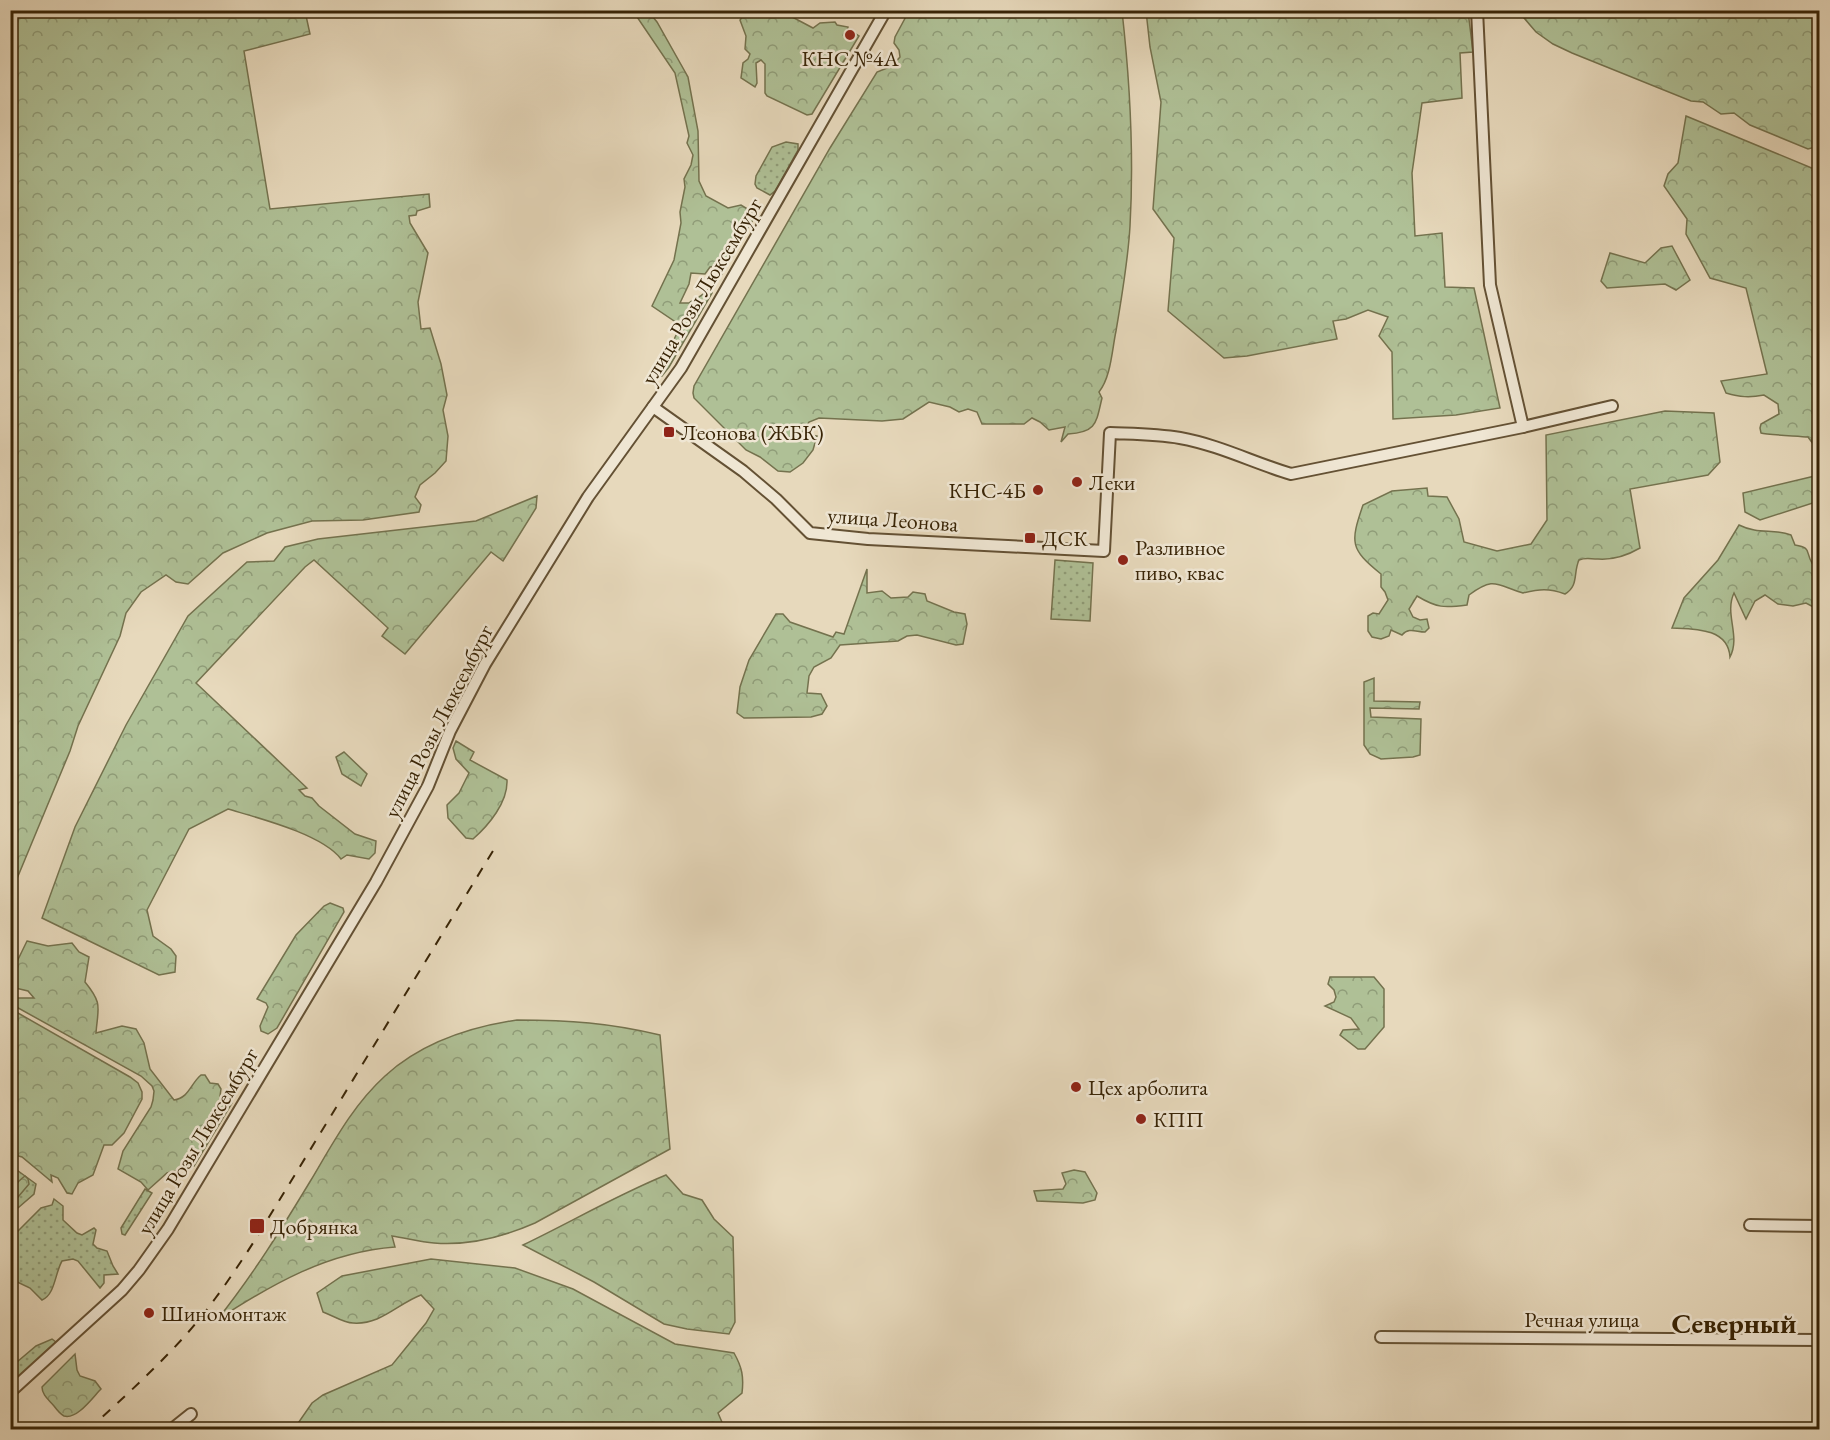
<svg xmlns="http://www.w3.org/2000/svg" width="1830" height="1440" font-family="'EB Garamond',serif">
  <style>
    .grass { fill: url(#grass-dots); stroke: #74724e; stroke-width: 1.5 }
    .forest { fill: url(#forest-crowns); stroke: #74724e; stroke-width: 1.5 }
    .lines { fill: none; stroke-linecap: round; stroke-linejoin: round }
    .minor-casing { stroke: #645134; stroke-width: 14 }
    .minor { stroke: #efe6d3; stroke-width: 10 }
    .rail { stroke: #382406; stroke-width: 2; stroke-dasharray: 10 10; stroke-linecap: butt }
    .poi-dot { fill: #8f2418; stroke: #efe6d3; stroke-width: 2 }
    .labels { text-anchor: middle; stroke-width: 5; stroke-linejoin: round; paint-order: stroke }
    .poi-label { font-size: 22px; fill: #382406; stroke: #efe6d3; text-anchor: start }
    .street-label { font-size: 22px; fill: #382406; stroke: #efe6d3 }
    .district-label { font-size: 28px; font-weight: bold; fill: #382406; stroke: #efe6d3 }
  </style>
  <defs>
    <pattern id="grass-dots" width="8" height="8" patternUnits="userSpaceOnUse" patternTransform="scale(1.5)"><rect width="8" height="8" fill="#afc096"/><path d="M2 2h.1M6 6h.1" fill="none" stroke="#8f9c78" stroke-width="1.8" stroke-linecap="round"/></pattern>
    <pattern id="forest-crowns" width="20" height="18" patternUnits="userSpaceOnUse" patternTransform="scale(1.5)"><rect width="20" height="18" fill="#afc096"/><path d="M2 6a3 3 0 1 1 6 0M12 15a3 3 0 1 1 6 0" fill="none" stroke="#8f9c78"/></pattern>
  </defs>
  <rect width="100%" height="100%" fill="#e7d9bc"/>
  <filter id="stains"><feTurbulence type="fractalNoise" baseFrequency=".00333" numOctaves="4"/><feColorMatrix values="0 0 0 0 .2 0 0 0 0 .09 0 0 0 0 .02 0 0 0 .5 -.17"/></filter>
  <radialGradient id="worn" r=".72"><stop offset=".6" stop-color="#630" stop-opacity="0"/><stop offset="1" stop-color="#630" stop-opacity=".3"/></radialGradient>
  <g class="grass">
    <polygon points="786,142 798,144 798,150 775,191 770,195 757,188 755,184 756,176 772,147"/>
    <polygon points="1055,560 1093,563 1090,621 1051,619"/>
    <polygon points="10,1165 36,1184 34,1194 11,1214"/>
    <polygon points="145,1189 152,1193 125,1235 122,1234 121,1228"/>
    <path d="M54 1199 63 1206V1220L77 1233 82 1235 94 1228 96 1230 93 1244 97 1248 107 1251 113 1266 118 1274 104 1275V1283L100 1288 78 1261 73 1259 62 1261C55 1273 55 1295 42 1300L30 1288 11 1279V1238L41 1208 52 1205Z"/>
    <polygon points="52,1339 56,1342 11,1384 11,1367 36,1346"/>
  </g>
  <g class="forest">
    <polygon points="11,10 305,11 310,34 244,51 270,209 429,194 430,207 417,211 416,215 409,216 410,223 428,253 418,302 421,329 430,328 441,364 447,395 443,410 448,436 446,461 435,473 420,485 415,497 421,505 419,512 363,520 312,521 267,533 223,553 188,584 176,582 166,575 141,592 126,613 120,636 78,726 70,751 11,893"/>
    <path d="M633 11H648L657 22 688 77 698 131 699 181 706 196 728 208 741 205 751 211 754 218 722 274 715 266 710 267 705 274 691 273 689 284 680 303H689C695 297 702 298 707 290H712V293L669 367 662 376H658V373L679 329 677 323 652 306 674 260 681 223 680 212 685 187 684 179 691 165 693 155 687 143 689 136 675 73Z"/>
    <polygon points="743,11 781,11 813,28 820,23 835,22 837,25 848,27 846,37 851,40 856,34 859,36 812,114 807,115 767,96 765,93 765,64 761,60 756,63 757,83 755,87 741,78 743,63 748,59 750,54 745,49 746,36 740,20 743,16"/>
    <path d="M909 11H1122C1130 82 1134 155 1130 226 1128 261 1122 296 1116 331 1112 350 1111 377 1099 392L1102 398C1096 423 1097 432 1068 434L1061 442 1065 427 1049 430 1040 422 1032 418 1024 424H982L977 412 968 409 959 412 950 407 929 402 903 419 882 421 819 418 809 422 802 433 817 436 813 450 803 463 790 472 778 471 760 457 746 450 694 398 693 393 694 386 830 148 877 72 892 66 900 57 899 50 894 43 895 37Z"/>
    <polygon points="1146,11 1468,11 1473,52 1460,53 1462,98 1422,103 1412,173 1415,236 1442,233 1445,287 1474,288 1500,408 1456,415 1393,419 1392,352 1379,336 1388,317 1368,310 1346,319 1333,321 1337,339 1247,356 1224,358 1168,311 1174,238 1153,209 1161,102 1150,47"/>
    <polygon points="1518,11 1819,11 1819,146 1808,149 1750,125 1734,113 1721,114 1703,102 1691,101 1572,53 1553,44 1536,32"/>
    <path d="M1686 116 1819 171V452L1808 437C1799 436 1767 435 1761 433L1760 428 1761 424 1779 414 1778 404 1764 395C1749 398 1740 397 1726 393L1721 381 1767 374 1746 288 1710 278 1686 234 1687 219 1664 186 1668 174 1678 163Z"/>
    <polygon points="1672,246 1690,280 1676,290 1665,284 1607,288 1601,281 1610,253 1645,263 1661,248"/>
    <path d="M1665 411 1714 413 1720 462 1708 475 1630 489 1640 548C1628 555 1612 560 1598 559 1590 559 1586 557 1579 560 1573 573 1579 586 1565 594 1549 588 1539 589 1523 593 1496 585 1495 576 1469 595L1467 605C1444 608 1437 608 1417 596L1409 609 1413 617 1420 620 1427 619 1429 628 1425 632C1416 632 1409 627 1402 635L1391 630 1389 636 1381 639 1372 637 1368 631V616L1373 613 1379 614 1388 600 1385 592 1381 587V574C1350 549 1350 543 1363 505L1392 491 1427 488 1428 496 1447 497 1459 519 1464 542 1497 551 1531 544 1547 520 1546 435Z"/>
    <polygon points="1819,475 1819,501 1760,520 1745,512 1743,493"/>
    <path d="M537 496 536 508 503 561 491 552 405 654 382 636 388 628 314 560 305 567 196 683 307 788 299 790 305 796 312 798 319 806 355 834 376 841 375 853 369 859 347 855 341 859C322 834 258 818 228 809L189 829 147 910 153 936 171 949 176 956 175 972 159 975 42 918 75 827 126 725 188 616 247 562 274 561 285 547 318 539 476 521Z"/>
    <path d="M1739 525C1759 535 1773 528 1791 535L1795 545C1812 548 1805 551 1812 563L1819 561V610L1806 603 1793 606 1778 604 1765 595 1755 601 1746 619 1734 593C1724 614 1741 636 1730 657 1728 628 1695 629 1672 628L1684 598 1718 560Z"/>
    <polygon points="867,569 867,593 882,591 891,598 908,597 913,592 925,594 927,601 954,612 965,614 967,624 963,644 956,645 917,635 907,636 898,641 840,645 831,658 814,667 809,676 807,693 821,694 827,706 822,714 811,717 744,718 737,713 740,687 749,660 776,614 783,614 790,622 833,637 836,632 844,634"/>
    <polygon points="1374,678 1374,701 1420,702 1419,709 1370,708 1371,717 1421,719 1420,755 1413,757 1381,759 1370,754 1364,745 1364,682"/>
    <path d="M456 741 474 752 470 760 507 780C508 802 489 825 473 839L466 838 448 818 447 805 459 793 469 773 456 759 453 748Z"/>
    <polygon points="344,752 367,774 361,786 342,774 336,757"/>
    <polygon points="330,903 343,908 344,912 277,1028 268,1034 261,1031 260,1026 268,1007 266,1003 257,999 296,935 324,906"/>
    <path d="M27 941 48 946 72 943 79 952 89 957 85 982C103 1004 98 1007 96 1033L122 1026 136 1029 144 1043 150 1069 174 1100C189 1098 191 1083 201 1075H205L210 1083 218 1084 221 1089 220 1096 223 1101 232 1103 194 1166 167 1173 148 1190 141 1182 118 1169 123 1151 151 1107 153 1100 154 1091 152 1086 141 1076 11 1004V998H34L28 991 11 987V974Z"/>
    <polygon points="1330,977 1374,977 1384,989 1384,1027 1365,1049 1358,1049 1340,1035 1343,1030 1359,1029 1351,1018 1325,1006 1334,1002 1336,997 1334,990 1328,984"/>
    <polygon points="11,1009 130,1077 138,1083 142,1092 142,1099 124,1133 112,1145 104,1145 93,1175 78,1183 72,1194 67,1193 58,1178 51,1175 52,1182 22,1157 11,1154"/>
    <path d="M517 1020C569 1020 610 1023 660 1035L670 1149 535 1223C503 1237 470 1246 434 1243 420 1242 406 1238 392 1236L395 1247C328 1252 272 1284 217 1320 253 1275 282 1228 311 1180 333 1143 353 1105 385 1076 421 1043 470 1027 517 1020Z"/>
    <polygon points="1074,1170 1085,1172 1097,1193 1095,1200 1083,1203 1037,1201 1034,1191 1063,1189 1066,1184 1062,1173"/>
    <path d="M666 1175 683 1194 702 1200 714 1219 733 1237 735 1322 729 1334 687 1329 664 1324 594 1282 523 1245C571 1222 617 1195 666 1175Z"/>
    <path d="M25 1176 28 1179 29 1184 13 1203C11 1190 15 1183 25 1176Z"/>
    <path d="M431 1259 515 1268 573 1289 675 1344 734 1353C742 1367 744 1377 742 1393L718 1413 725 1429H294L312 1403 323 1395 392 1365 426 1323 434 1309 421 1295C397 1304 381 1325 353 1323 344 1323 332 1315 323 1312L317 1293 342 1276Z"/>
    <path d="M75 1354 77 1370 80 1376 95 1381 101 1389C93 1397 77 1420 64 1416 60 1414 57 1410 54 1406 49 1400 42 1395 42 1387Z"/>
  </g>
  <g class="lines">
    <g class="minor-casing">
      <g id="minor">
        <polyline points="1477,10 1490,285 1523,427 1612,406"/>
        <path d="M653 407 743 471 776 499 810 533 868 539 1104 551 1110 433C1133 434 1157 434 1180 438 1219 445 1254 463 1291 474L1523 427"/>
        <polyline points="1750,1225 1820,1226"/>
        <polyline points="1381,1337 1820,1340"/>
        <polyline points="10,1392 122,1290 139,1270 168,1229 376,882 428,786 450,731 485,664 588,497 681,368 886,10"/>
        <polyline points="171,1430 191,1414"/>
      </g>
    </g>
    <use href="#minor" class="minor"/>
    <path class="rail" d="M88 1430C121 1400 154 1370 184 1337 211 1307 233 1274 255 1240L496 846"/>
  </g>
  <g class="poi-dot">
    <circle cx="850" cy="35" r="6"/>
    <rect x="663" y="426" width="12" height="12" rx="3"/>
    <circle cx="1077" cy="482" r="6"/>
    <circle cx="1038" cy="490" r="6"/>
    <rect x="1024" y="532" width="12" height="12" rx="3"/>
    <circle cx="1123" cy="560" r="6"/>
    <circle cx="1076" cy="1087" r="6"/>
    <circle cx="1141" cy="1119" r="6"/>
    <rect x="249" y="1218" width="16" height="16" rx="3"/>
    <circle cx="149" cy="1313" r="6"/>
  </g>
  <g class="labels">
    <g class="poi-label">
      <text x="850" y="66" text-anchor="middle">КНС №4А</text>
      <text x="681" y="440">Леонова (ЖБК)</text>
      <text x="1089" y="490">Леки</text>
      <text x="1026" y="498" text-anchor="end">КНС-4Б</text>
      <text x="1042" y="546">ДСК</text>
      <text x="1135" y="555">Разливное<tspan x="1135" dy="25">пиво, квас</tspan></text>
      <text x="1088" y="1095">Цех арболита</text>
      <text x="1153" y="1127">КПП</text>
      <text x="270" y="1234">Добрянка</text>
      <text x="161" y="1321">Шинoмонтаж</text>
    </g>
    <g class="street-label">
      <text transform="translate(701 291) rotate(-59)" y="8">улица Розы Люксембург</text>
      <text transform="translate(893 519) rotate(4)" y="8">улица Леонова</text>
      <text transform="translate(438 721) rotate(-63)" y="8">улица Розы Люксембург</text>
      <text transform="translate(197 1141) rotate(-59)" y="8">улица Розы Люксембург</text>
      <text x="1582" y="1327">Речная улица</text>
    </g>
    <g class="district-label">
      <text x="1734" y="1333">Северный</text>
    </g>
  </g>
  <rect width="1830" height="1440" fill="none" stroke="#e7d9bc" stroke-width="36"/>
  <rect x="12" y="12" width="1806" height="1416" fill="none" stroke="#382406" stroke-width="3"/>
  <rect x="18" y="18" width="1794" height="1404" fill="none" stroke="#382406" stroke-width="1.5"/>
  <rect width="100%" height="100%" filter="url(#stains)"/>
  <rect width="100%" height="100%" fill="url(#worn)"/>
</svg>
